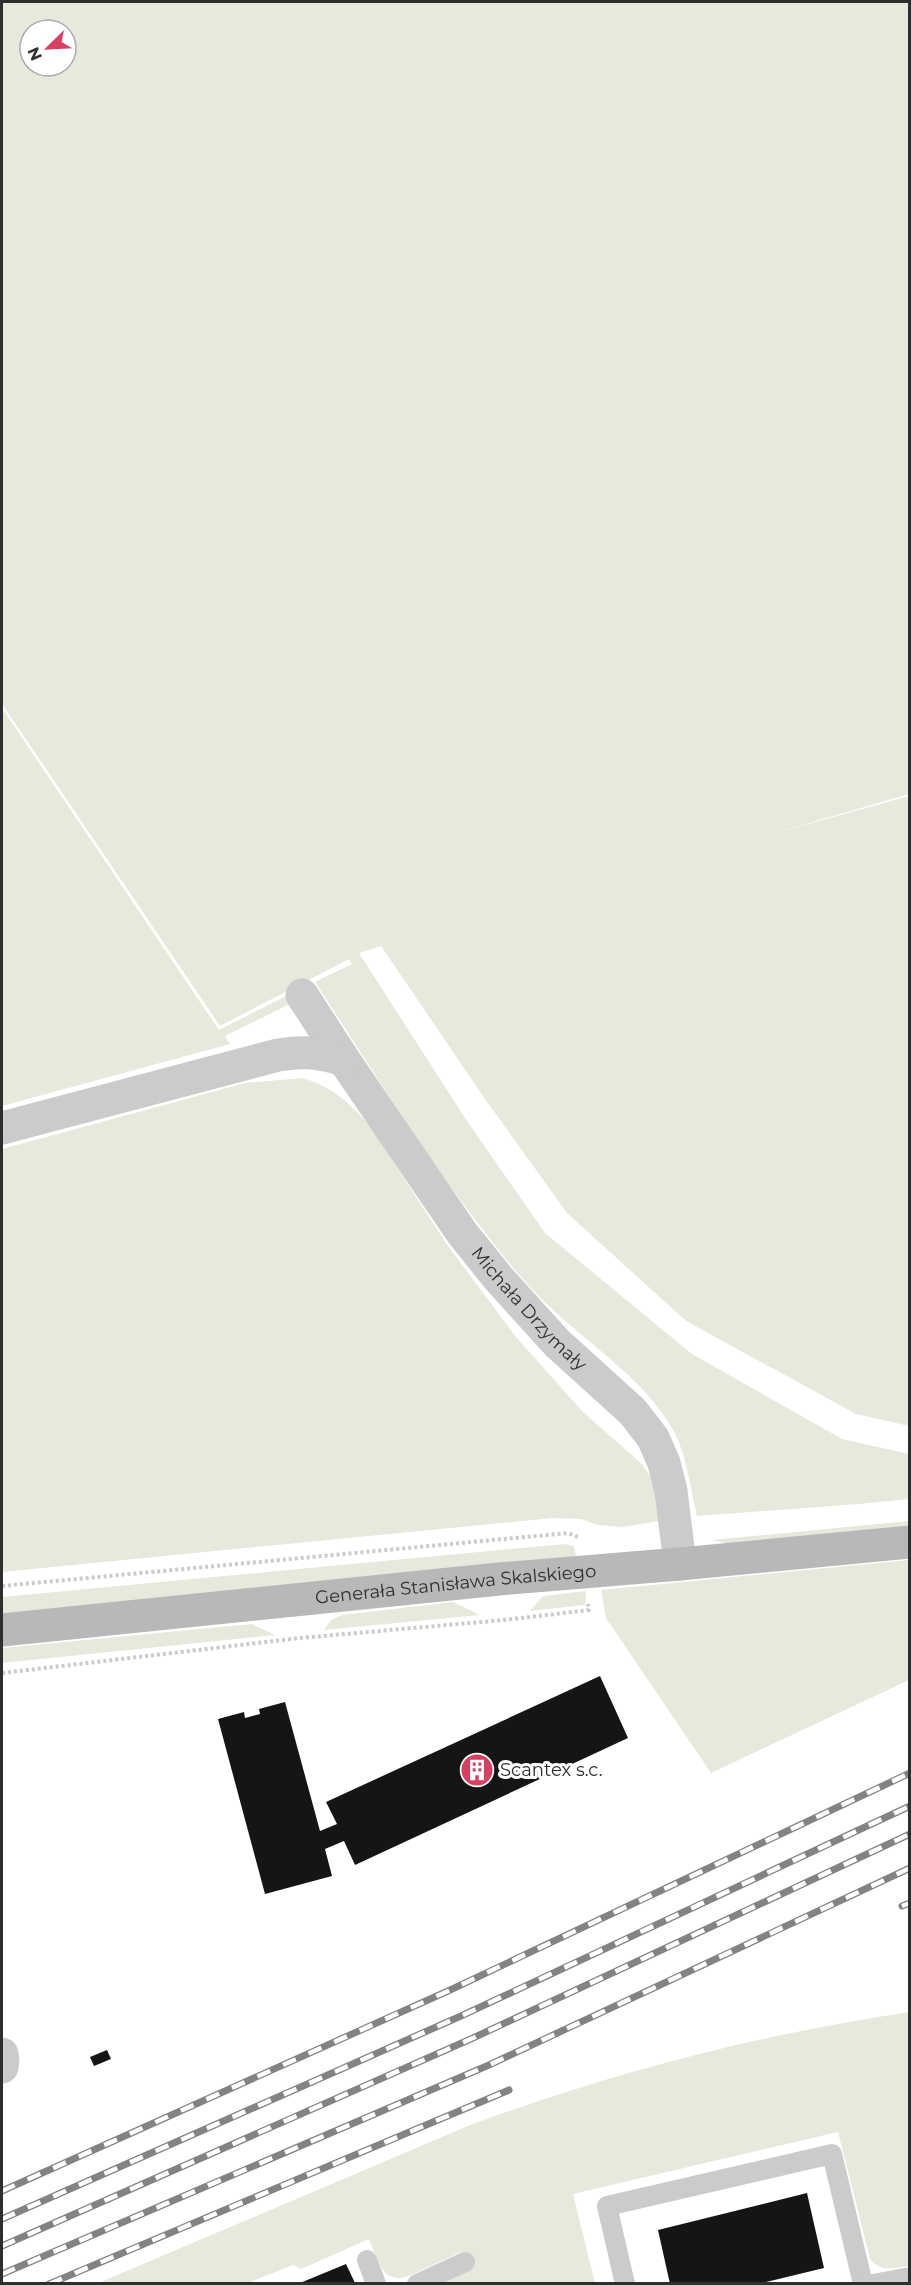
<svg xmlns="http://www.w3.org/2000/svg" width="911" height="2285" font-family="Montserrat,sans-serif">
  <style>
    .green { fill: #e6eadd; fill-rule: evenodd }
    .building { fill: #151515 }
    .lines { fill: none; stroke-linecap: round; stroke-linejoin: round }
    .path { stroke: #cbcbcb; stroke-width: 4; stroke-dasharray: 3 3; stroke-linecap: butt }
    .lane { stroke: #cbcbcb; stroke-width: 20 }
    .street { stroke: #cbcbcb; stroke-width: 33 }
    .secondary { stroke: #b8b8b8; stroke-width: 33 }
    .rail-casing { stroke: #838383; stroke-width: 7 }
    .rail { stroke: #fff; stroke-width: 4.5; stroke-dasharray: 14; stroke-linecap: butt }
    .labels { text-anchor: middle; stroke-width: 6; stroke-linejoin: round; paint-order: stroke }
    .street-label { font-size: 18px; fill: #2e2e2e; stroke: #fff }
    .poi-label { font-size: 18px; fill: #2e2e2e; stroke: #fff; text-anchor: start }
  </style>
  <rect width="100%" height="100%" fill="#fff"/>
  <g class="green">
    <path d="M2 2H909V794L765 836 909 796V1426L856 1414 686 1321 567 1213 485 1099 381 946 359 953 465 1118 545 1233 692 1354 842 1439 909 1454V1499L859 1504 697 1516C690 1487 687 1454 672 1428 644 1380 594 1348 553 1310 528 1287 507 1261 487 1235 424 1155 371 1067 315 982L352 964 349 959 220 1026 2 704ZM30 30H66V66H30Z"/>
    <polygon points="2,708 219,1030 288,995 292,1003 225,1036 230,1044 2,1106"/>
    <path d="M303 1078C332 1087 350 1103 370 1126L448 1246 516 1337 583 1412 642 1464 652 1479 656 1494 659 1521 623 1527 597 1525 581 1519 553 1518 2 1572V1149L245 1083Z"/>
    <polygon points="909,1521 909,1525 904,1526 729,1544 712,1540"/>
    <polygon points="564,1544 574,1546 576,1557 2,1615 2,1597"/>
    <polygon points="909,1560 909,1680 711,1773 606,1618 601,1590"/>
    <polygon points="586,1591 585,1605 530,1611 543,1596"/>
    <polygon points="453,1602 480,1615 324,1630 331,1620 342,1615"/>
    <polygon points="252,1624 275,1635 2,1663 2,1648"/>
    <path d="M909 2012V2266C894 2268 881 2273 870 2259L838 2132 573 2194 595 2283H439L470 2270 461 2252 406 2277C382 2284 377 2257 369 2239L301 2269 293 2265 248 2283 96 2284 475 2123C620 2071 757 2035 909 2012Z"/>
  </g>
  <g class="building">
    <polygon points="600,1676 628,1738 355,1865 344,1841 325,1849 332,1876 265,1894 218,1719 244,1712 245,1718 260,1714 259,1709 285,1702 320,1831 337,1824 326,1802"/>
    <polygon points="107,2050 111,2059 94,2066 90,2057"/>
    <polygon points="807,2193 824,2268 758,2284 670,2284 658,2230"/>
    <polygon points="346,2264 355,2283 300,2283"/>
  </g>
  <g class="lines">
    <g class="path">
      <polyline points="2,1586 568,1533 578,1537"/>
      <polyline points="2,1673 300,1638 504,1620 589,1610 588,1604"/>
    </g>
    <g class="lane">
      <polyline points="367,2260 376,2284"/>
      <polyline points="417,2284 465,2262"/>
      <polyline points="625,2284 607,2206 832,2154 863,2284"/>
      <polyline points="873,2284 910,2277"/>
    </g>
    <g class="street">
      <path id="s1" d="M302 995 344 1060 462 1233 499 1279 557 1343 633 1412 653 1438 664 1463 671 1491 680 1564"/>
      <path d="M2 1128 278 1055C304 1051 319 1052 344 1060"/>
      <polyline points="2,2054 3,2060 2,2067"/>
    </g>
    <path class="secondary" id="s2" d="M2 1630 499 1579 680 1564 910 1542"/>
    <g class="rail-casing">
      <g id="rail">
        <polyline points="902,1906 910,1903"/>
        <polyline points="2,2191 448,1991 910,1773"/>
        <polyline points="2,2219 461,2016 910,1806"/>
        <polyline points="2,2246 473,2038 910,1834"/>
        <polyline points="2,2274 489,2065 910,1868"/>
        <polyline points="49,2284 509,2090"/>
      </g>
    </g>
    <use href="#rail" class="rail"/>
  </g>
  <defs>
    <g id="building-disc" transform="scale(1.725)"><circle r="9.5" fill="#d54163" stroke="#fff"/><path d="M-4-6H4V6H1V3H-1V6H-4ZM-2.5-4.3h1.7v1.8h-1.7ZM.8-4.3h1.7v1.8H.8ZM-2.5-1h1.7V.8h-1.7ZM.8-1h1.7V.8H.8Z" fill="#fff"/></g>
  </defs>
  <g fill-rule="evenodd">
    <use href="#building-disc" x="477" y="1770"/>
  </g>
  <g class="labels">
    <g class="street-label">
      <text dy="6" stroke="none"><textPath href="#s1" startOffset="388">Michała Drzymały</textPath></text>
      <text dy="6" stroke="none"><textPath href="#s2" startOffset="456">Generała Stanisława Skalskiego</textPath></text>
    </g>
    <g class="poi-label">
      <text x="500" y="1776">Scantex s.c.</text>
    </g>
  </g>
  <rect width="911" height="2285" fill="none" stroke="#2e2e2e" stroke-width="6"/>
  <g transform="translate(48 48) rotate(246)"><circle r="28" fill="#ffffff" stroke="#ababab" stroke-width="1.5"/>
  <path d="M0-4.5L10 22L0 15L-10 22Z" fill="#d54163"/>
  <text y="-9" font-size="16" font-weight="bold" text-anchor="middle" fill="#2e2e2e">N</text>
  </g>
</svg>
